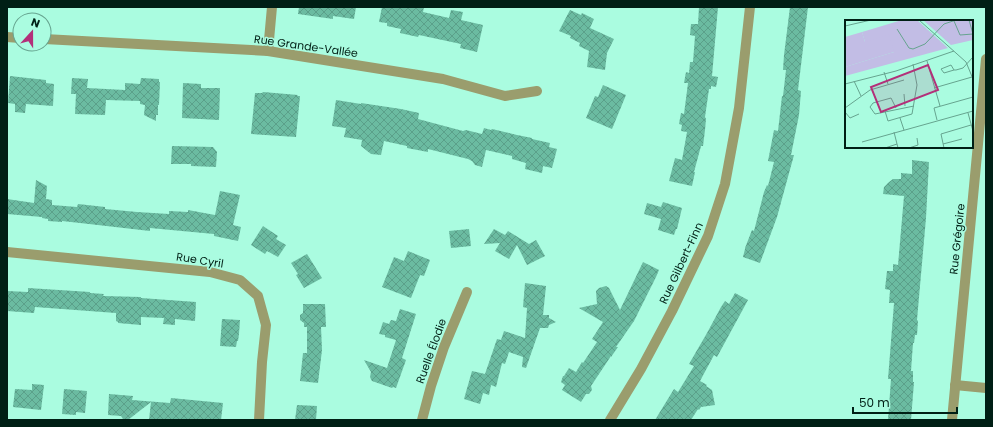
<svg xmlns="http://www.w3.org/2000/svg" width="993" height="427" font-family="Poppins,sans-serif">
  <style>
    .building { fill: url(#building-cross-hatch) }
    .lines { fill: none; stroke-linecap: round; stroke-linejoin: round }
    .street { stroke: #9a9d6d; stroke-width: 10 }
    .labels { text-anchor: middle; stroke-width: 3; stroke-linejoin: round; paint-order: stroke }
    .street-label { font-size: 11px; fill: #001f15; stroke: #aafce0 }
    .inset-road { fill: none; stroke: #66a48f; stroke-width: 1 }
    .view { fill: #b33079; fill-opacity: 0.15; stroke: #b33079; stroke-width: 2 }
    .inset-edge { fill: none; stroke: #001f15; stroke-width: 2 }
  </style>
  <defs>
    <pattern id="building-cross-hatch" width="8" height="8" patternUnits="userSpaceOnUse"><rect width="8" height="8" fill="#6bbba1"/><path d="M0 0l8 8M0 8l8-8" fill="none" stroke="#5ba08a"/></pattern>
  </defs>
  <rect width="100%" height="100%" fill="#aafce0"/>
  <g class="building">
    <polygon points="299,7 356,7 354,19 333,16 333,19 298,14"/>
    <polygon points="382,7 424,7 423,12 449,18 451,10 463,12 461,20 483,25 477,52 460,48 461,44 419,35 418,37 400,33 401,29 387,26 387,23 379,22"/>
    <polygon points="699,7 718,7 712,76 718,77 716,87 711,86 711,89 709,89 705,117 706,119 705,130 703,146 701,146 694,172 695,172 692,186 669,181 675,158 682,160 687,132 681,131 682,125 679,124 681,113 684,114 688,83 684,83 686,72 689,73 690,62 693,62 695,36 690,35 691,24 698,24"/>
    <polygon points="790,7 808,7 798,90 801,91 799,115 791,155 794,155 777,217 760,263 743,257 745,249 745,248 752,230 754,231 764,192 767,185 768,186 774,162 768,161 774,130 778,131 782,96 783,96 786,70 783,70 784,55"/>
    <polygon points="570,10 581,15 582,13 594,19 590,28 614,39 607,53 605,70 587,67 589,51 579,46 580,43 570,38 571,36 559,31"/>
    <polygon points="10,76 46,80 46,83 54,84 53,106 26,104 25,113 15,112 15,104 8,103"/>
    <polygon points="72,78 88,79 87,88 125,90 125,83 140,84 141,78 159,79 159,82 160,82 159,105 158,105 158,115 156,115 156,121 144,115 145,105 140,104 140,101 106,100 105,115 75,114 76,94 71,94"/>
    <polygon points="183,83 201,84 201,88 220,88 219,120 182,118"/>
    <polygon points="603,85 626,95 612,129 586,118 595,96 598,97"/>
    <polygon points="263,92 298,95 297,96 300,96 296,137 251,134 255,93 262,93"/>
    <polygon points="336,100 361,104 361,103 401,109 419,113 418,119 463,131 466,130 482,134 484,128 491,130 492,129 517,135 532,138 532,139 550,143 549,147 557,149 552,168 543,166 542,173 525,169 526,163 512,159 512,156 486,150 482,167 475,165 472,161 468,159 428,149 428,152 407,148 407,146 384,141 381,155 371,154 361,146 362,140 344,137 346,128 332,126"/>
    <polygon points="172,146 213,147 217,152 216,167 191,166 191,164 171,164"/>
    <polygon points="912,160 929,162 926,218 917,320 918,321 917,335 915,335 914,343 913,343 911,371 913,371 913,382 914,382 911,420 888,420 891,379 888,379 894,303 889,303 890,290 885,289 887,271 893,271 893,264 898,265 904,196 883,194 884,187 889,182 893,179 901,179 901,173 912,174"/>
    <polygon points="36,180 47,186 46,199 52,200 52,205 77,207 78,204 105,207 105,209 137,212 169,214 169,211 188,212 188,210 215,215 220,191 240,195 233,225 241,227 238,241 214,236 214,234 150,228 150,231 89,224 62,221 62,222 48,221 48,219 42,218 42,217 7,214 7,199 34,203"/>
    <polygon points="663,202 682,208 677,229 676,229 674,235 658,230 661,219 644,214 647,203 661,207"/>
    <polygon points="263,226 278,236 276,239 286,245 278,257 267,251 265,254 251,245"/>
    <polygon points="469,229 471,246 451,248 449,231"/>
    <polygon points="494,229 505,235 508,231 529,244 536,240 545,256 527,265 517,245 509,259 495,251 500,243 484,244"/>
    <polygon points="408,251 430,260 424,276 420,275 411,298 382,287 394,257 404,261"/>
    <polygon points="307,254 322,278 304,288 296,275 298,274 291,263"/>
    <polygon points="643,262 659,270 656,277 634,321 616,347 618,347 611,357 611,356 591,386 592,390 589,394 586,394 581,402 562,390 565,385 561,382 563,376 564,376 569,368 576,372 582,362 583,363 597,342 592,339 603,322 579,308 597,304 596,291 599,288 606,286 609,288 620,310"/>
    <polygon points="525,283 546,286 543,315 549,315 549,318 556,322 549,325 548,328 540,328 526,368 522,367 523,357 509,352 505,364 502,363 496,387 491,385 489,395 483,393 480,404 464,399 472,371 485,374 497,339 501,340 504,331 525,338 527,308 523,307"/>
    <polygon points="28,288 90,292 90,293 104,294 103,296 141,297 141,298 196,302 195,321 175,319 175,325 163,324 164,318 141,317 141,325 118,323 118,322 116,321 116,313 35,307 34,313 7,311 7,291 28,292"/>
    <polygon points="735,293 748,300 717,357 714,355 700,381 707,385 706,386 712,390 715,405 701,407 699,410 698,409 691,420 655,420 674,389 678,392 694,366 689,364 707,333 721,307 725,301 729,304"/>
    <polygon points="303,304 325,304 326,327 321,327 322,350 318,383 300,381 303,353 307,353 307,327 304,327 304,323 300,320 300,315 303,313"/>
    <polygon points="400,309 416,314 402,358 406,360 396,388 393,387 392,388 372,381 370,377 371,372 364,360 387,368 396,340 385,337 385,335 379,334 383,322 389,324 391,320 396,321"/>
    <polygon points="222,319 240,320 239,334 238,341 237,341 236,347 220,346"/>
    <polygon points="32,384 44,385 41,410 13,407 15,389 32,390"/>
    <polygon points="64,389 87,391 85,413 76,412 76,415 62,414"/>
    <polygon points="109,394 133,396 132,400 170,403 171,398 223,403 221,420 149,420 151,402 128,420 123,419 121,416 108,415"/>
    <polygon points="297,405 317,406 316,420 295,420"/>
  </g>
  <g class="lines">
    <g class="street">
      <polyline points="7,37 20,38"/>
      <polyline points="44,39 268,51 443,79 505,96 537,91"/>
      <polyline points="268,51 272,7"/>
      <polyline points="7,252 210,272 240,280 258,296 266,325 262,362 259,420"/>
      <polyline points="955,385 986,388"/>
      <polyline points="422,420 431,386 444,347 467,292"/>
      <polyline points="610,420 641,369 672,311 708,236 725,184 739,108 750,7"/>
      <polyline points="952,420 986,59"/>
    </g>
  </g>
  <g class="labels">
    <g class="street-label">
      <text transform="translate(306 46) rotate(8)" y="4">Rue Grande-Vallée</text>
      <text transform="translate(957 239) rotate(-84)" y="4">Rue Grégoire</text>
      <text transform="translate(200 260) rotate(9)" y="4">Rue Cyril</text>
      <text transform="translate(681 263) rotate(-65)" y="4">Rue Gilbert-Finn</text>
      <text transform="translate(431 351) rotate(-70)" y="4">Ruelle Élodie</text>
    </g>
  </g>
  <g transform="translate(845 20)">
    <rect width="128" height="128" fill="#aafce0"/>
    <path d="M57 0H72L103 28 0 56V47L49 32 20 22 17 12ZM78 0H128V20L106 25Z" fill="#c2bde5"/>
    <path d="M17 12 20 22 44 14 49 32 0 47V17Z" fill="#c2bde5"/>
    <path class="inset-road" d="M74 0 121 42 128 59M124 0 128 14M109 1 115 15 128 14M0 6 26 0M52 9 64 28 68 29 80 24 99 4 111 0M82 41 95 86M109 50 106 45 96 49 99 53 109 50H111L118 48 128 37M39 52 43 64M9 61 16 76M0 64 51 51 109 31M89 68 127 57M59 74 60 86M0 88 25 70 59 60M51 88 46 78 28 83 25 87 30 94 69 86M40 91 43 101 67 94 72 65 68 44M0 92 5 98 14 94M123 93 128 111M55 98 59 110M92 100 89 88 128 77M49 112 53 128M17 122 128 91M98 124 117 119M40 128 52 124M64 128 73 125 72 118M99 128 96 114 126 105"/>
    <path class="view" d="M83 45 93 70 36 92 26 67Z"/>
    <rect width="128" height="128" class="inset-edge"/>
  </g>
  <rect width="993" height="427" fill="none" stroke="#001f15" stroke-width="16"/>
  <g transform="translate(32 32) rotate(21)"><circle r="19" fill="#aafce0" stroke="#66a48f"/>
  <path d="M0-3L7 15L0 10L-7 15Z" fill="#b33079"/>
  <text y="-6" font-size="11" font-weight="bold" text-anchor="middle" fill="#001f15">N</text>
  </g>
  <path d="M853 407v6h104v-6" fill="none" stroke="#001f15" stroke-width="2"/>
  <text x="859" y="407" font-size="12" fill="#001f15" stroke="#aafce0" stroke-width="3" paint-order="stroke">50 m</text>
</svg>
